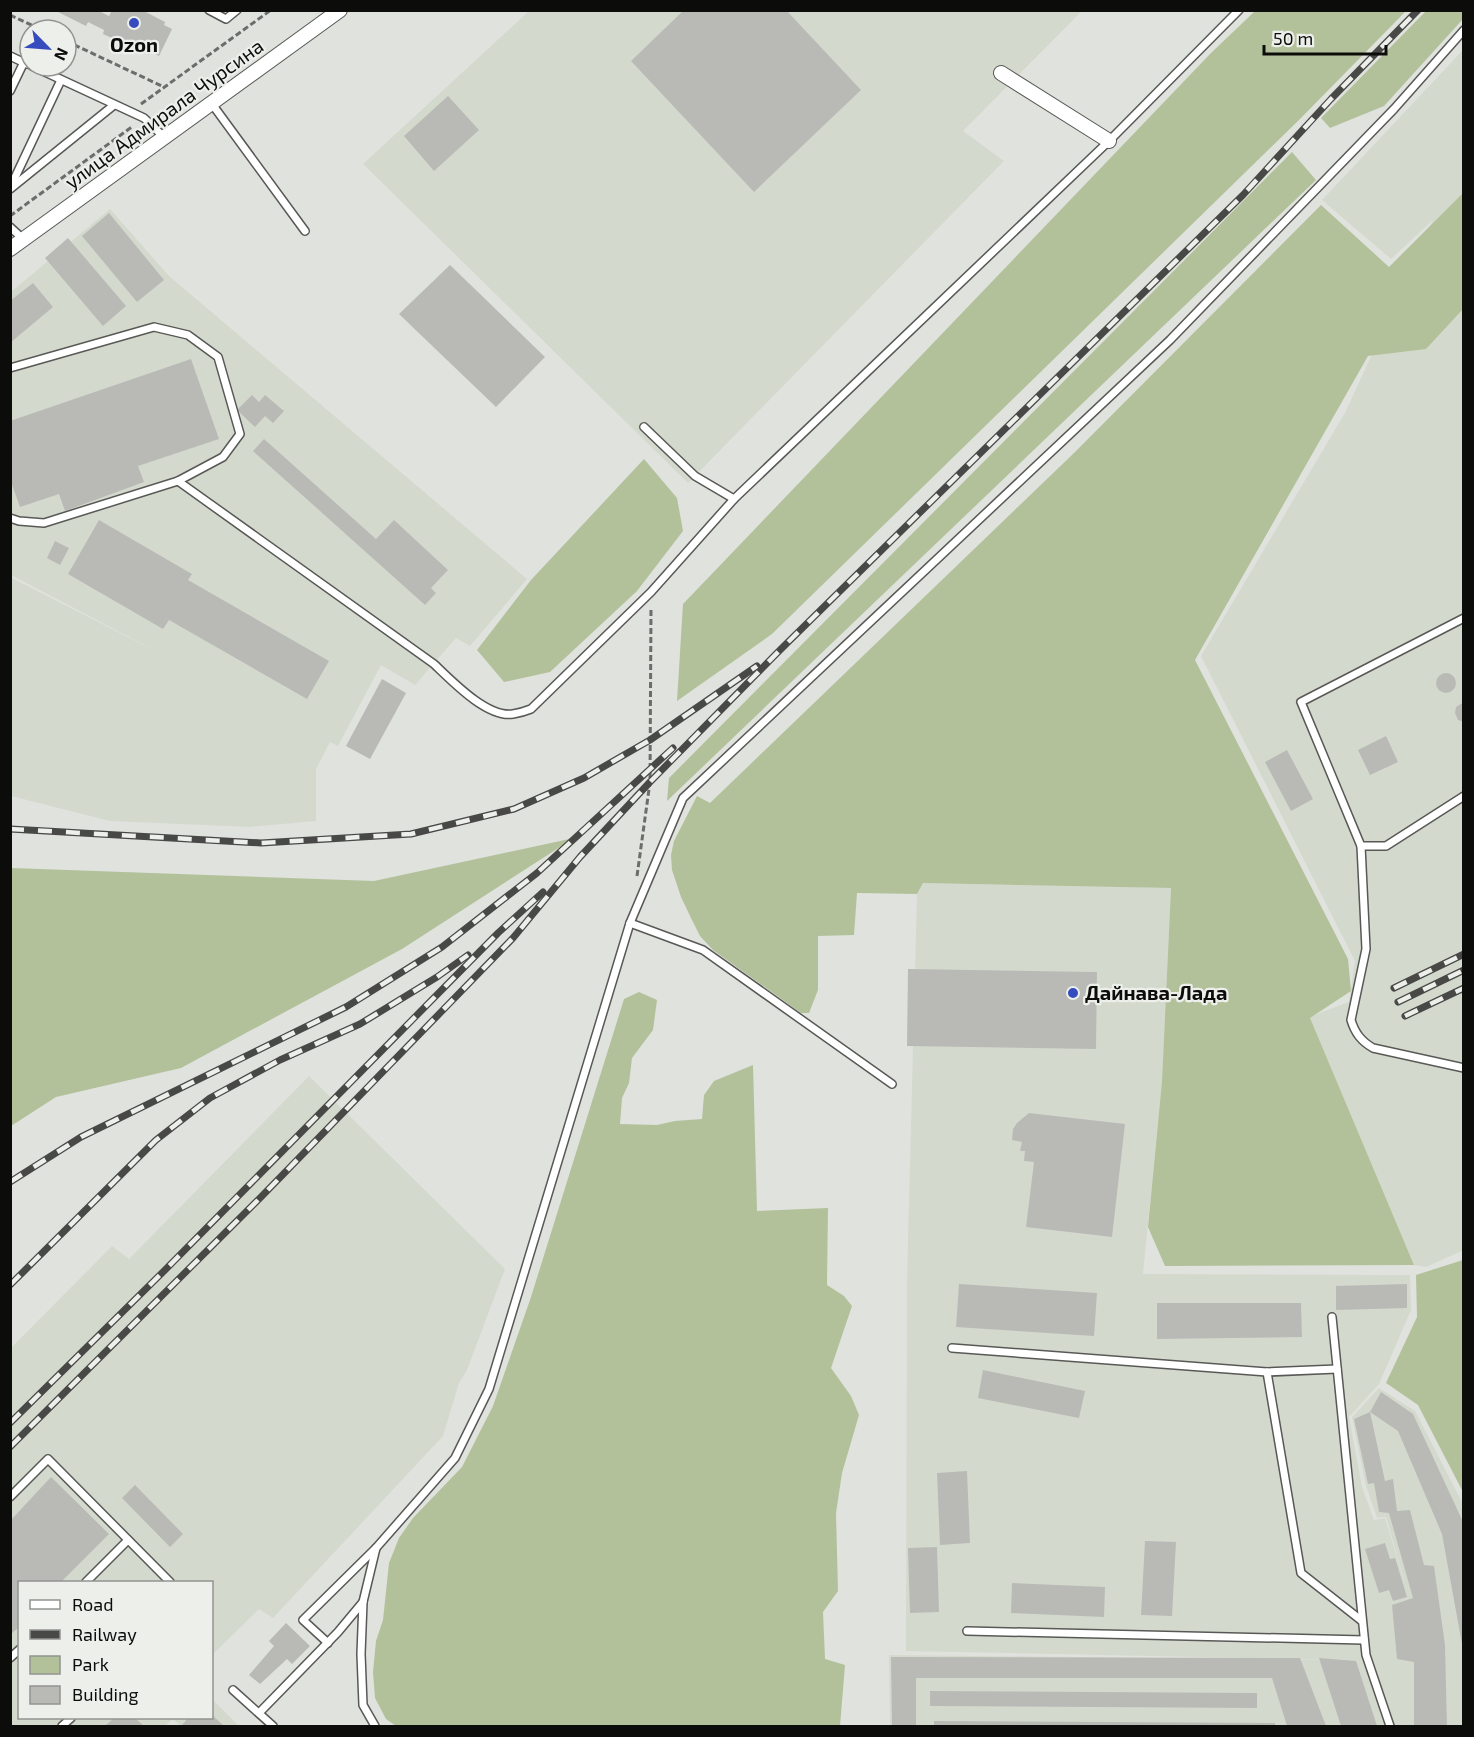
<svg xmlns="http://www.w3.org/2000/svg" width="1474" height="1737" font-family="'Exo 2',sans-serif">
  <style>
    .built { fill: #d4d9cd }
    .green { fill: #b2c19a }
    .building { fill: #b9bab6 }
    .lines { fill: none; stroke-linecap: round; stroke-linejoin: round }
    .lane-casing { stroke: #585956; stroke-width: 10 }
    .street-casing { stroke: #585956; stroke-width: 16 }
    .path { stroke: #6c6d6b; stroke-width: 3; stroke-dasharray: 6 3; stroke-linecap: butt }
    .lane { stroke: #fff; stroke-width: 7 }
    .street { stroke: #fff; stroke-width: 14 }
    .rail-casing { stroke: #484846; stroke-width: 7 }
    .rail { stroke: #edefeb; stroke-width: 4.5; stroke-dasharray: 14; stroke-linecap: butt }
    .poi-dot { fill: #364cbe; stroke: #edefeb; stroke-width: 2 }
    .labels { text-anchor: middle; stroke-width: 4.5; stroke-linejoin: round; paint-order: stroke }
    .poi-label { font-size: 20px; font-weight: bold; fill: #0c0c0b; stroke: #edefeb }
    .street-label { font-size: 20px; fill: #0c0c0b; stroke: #edefeb }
  </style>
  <rect width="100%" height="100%" fill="#e0e2de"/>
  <g class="built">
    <polygon points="529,11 1082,11 963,131 1004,161 688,483 363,164"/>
    <polygon points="1463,50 1464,1250 1426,1267 1414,1265 1309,1017 1349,1002 1355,961 1201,656 1346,411 1433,220 1391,259 1322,200"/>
    <polygon points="110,209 169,276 527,579 470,646 456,638 415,685 381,665 338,746 330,742 316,769 316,821 249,827 110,821 11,796 10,577 167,657 11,575 11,292"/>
    <polygon points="923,883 1171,888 1162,1081 1143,1274 1410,1275 1411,1310 1379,1384 1349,1417 1362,1487 1374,1520 1385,1518 1409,1597 1386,1517 1377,1518 1366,1486 1352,1417 1379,1388 1415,1411 1463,1504 1463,1726 890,1726 889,1655 1352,1660 906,1651 907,1279 917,894"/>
    <polygon points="309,1076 505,1269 467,1370 459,1383 443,1436 273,1618 259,1609 212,1655 212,1582 20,1582 20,1718 212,1718 212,1699 239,1726 181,1726 173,1719 165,1726 11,1726 11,1348 112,1246 129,1259"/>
  </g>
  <g class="green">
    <polygon points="1255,11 1406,11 1300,119 772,634 677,701 683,604 1211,53"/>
    <polygon points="1426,11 1463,11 1463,19 1384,106 1330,128 1321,118"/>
    <polygon points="1292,152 1316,180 667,801 669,778"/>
    <polygon points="1463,193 1463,309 1426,349 1368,356 1195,660 1348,959 1351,991 1310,1018 1414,1265 1165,1266 1148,1227 1162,1081 1171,888 923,883 917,894 857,893 854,935 818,936 818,990 809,1013 801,1013 713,950 700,936 691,918 681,897 672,870 671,855 674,841 697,796 710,803 1074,453 1321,205 1389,267"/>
    <polygon points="644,459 677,498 683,531 637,591 550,672 504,682 477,650 531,580"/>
    <polygon points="574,838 402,949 181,1068 56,1097 11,1126 11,868 374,881"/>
    <polygon points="639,992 657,1000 653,1030 632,1058 629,1083 622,1098 620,1124 657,1125 675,1121 702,1119 704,1095 714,1081 753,1065 757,1211 828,1208 827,1285 844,1296 852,1306 831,1368 851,1396 859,1415 842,1473 836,1513 838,1591 823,1612 825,1659 845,1665 840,1726 396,1726 386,1719 375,1698 373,1672 376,1641 383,1620 389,1563 399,1538 413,1518 462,1467 493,1406 531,1297 624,999"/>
    <polygon points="1463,1260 1464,1260 1463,1492 1418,1405 1386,1383 1417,1317 1416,1275"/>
  </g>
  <g class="building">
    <polygon points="54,10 97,10 109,16 112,10 142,10 165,22 164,25 172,29 159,56 151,52 149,55 103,34 104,30 88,22 86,26"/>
    <polygon points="684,10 786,10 861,90 754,192 631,61"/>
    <polygon points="448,96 479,130 434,171 404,136"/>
    <polygon points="109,213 164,280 137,302 82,236"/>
    <polygon points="68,238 126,306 103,326 45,258"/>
    <polygon points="450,265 545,357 496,407 399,314"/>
    <polygon points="33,283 53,307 10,343 10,301"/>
    <polygon points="191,359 219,439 138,466 144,482 65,511 59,494 20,507 10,479 10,421"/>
    <polygon points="252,395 259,402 265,395 284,411 273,423 265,416 255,427 237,410"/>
    <polygon points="264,439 376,539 394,520 448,570 431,588 436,593 425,605 253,451"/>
    <polygon points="99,520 192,574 188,580 329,661 307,699 169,620 163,629 68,574"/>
    <polygon points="55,541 69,548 60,565 47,558"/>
    <circle cx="1446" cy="683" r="10"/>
    <polygon points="382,679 406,693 370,759 346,746"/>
    <polygon points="1464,702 1464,722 1458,720 1455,713 1456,707"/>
    <polygon points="1386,736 1398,762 1370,775 1358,750"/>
    <polygon points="1287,750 1313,799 1291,811 1265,762"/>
    <polygon points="908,969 1097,972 1096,1049 907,1046"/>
    <polygon points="1029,1113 1125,1124 1112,1237 1026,1227 1034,1162 1024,1161 1025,1151 1020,1151 1022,1142 1012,1140 1013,1129 1017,1123"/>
    <polygon points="959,1284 1097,1293 1094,1336 956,1327"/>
    <polygon points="1407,1284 1407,1308 1336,1310 1336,1286"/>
    <polygon points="1157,1303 1301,1303 1302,1337 1157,1339"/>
    <polygon points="983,1370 1085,1391 1079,1418 978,1398"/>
    <polygon points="1381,1392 1413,1414 1464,1524 1464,1655 1442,1534 1398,1431 1370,1412"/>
    <polygon points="1370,1412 1385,1481 1393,1479 1397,1511 1410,1510 1424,1565 1434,1566 1445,1645 1447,1726 1414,1726 1414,1662 1397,1659 1392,1605 1413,1598 1389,1513 1379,1512 1374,1483 1368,1484 1354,1419"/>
    <polygon points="967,1471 970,1543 940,1545 937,1473"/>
    <polygon points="51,1477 109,1534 61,1582 20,1582 20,1626 10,1635 10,1521"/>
    <polygon points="135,1485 183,1534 170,1547 122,1498"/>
    <polygon points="1145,1541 1176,1542 1172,1616 1141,1615"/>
    <polygon points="1385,1543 1390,1559 1395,1558 1407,1597 1393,1601 1389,1590 1379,1593 1365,1549"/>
    <polygon points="937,1547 939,1612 910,1613 908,1548"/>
    <polygon points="1012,1583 1105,1587 1104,1617 1011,1613"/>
    <polygon points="286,1623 310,1646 292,1664 287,1659 260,1684 249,1675 274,1646 269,1641"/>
    <polygon points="891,1657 1300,1658 1326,1726 1287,1726 1272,1678 916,1678 916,1726 892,1726"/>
    <polygon points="1319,1658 1356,1661 1377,1726 1341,1726"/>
    <polygon points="930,1691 1257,1693 1257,1708 930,1706"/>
    <polygon points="212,1715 224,1726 184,1726 182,1725 188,1718 212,1718"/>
    <polygon points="114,1718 135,1718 144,1726 105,1726"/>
    <polygon points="934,1721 1275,1723 1275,1726 934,1726"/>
  </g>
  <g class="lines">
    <g class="lane-casing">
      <g id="lane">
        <polyline points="209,10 226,19 237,10"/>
        <polyline points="10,56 27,64"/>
        <polyline points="32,66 144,118 165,138"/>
        <polyline points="10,91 24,62"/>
        <polyline points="212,104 305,231"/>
        <polyline points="11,186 61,80"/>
        <polyline points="10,189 114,105"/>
        <polyline points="10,227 23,239"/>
        <polyline points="10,368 154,327 188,335 218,357 240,434 223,457 178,481 44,523 19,521 10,518"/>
        <polyline points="644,427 695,476 734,499"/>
        <path d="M178 481 434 664C452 681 487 718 513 714 519 713 526 711 531 709L651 592 734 499 1109 141 1239 10"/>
        <polyline points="1464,618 1301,702 1361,846 1386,846 1464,796"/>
        <path d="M1361 846 1366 949 1351 1020C1355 1033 1361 1041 1373 1048L1464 1068"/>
        <polyline points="630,923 703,950 892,1084"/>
        <polyline points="1332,1317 1366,1655 1390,1726"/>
        <polyline points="952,1348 1267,1372 1337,1369"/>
        <polyline points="1267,1372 1301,1573 1362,1621"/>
        <polyline points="10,1497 48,1459 170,1582"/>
        <polyline points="86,1582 128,1540"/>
        <polyline points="967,1631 1364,1640"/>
        <polyline points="328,1643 303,1620 376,1548 455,1458 489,1389 630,923 683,798 1170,340 1394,109 1464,30"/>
        <polyline points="10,1658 20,1649"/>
        <polyline points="233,1690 273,1726"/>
        <polyline points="259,1713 338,1632 363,1602"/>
        <polyline points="62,1726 71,1718"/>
        <polyline points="375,1726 363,1705 361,1654 363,1602 376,1548"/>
      </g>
    </g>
    <g class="street-casing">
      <g id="street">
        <polyline points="1001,73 1109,141"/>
        <polyline points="10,249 340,10"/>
      </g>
    </g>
    <g class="path">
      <polyline points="10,15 42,30"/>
      <polyline points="66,41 164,87"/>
      <polyline points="141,104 271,10"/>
      <polyline points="10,216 133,126"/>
      <polyline points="637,876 650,782 651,608"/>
    </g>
    <use href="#lane" class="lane"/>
    <use href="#street" class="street"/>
    <g class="rail-casing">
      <g id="rail">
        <polyline points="10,829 261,843 411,834 514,809 584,778 650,740 757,666"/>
        <polyline points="1394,988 1464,954"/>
        <polyline points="1398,1002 1464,970"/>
        <polyline points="1405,1016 1464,988"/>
        <polyline points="10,1182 81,1137 346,1007 442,947 537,873 673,748"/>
        <polyline points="10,1285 156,1140 210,1098 280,1060 360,1024 437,977 468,955"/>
        <polyline points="10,1423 165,1270 498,933 543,892"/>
        <polyline points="10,1447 262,1196 513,938 580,857 650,782 781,649 1243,195 1331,99 1418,10"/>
      </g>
    </g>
    <use href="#rail" class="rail"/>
  </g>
  <g class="poi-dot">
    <circle cx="134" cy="23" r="6"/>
    <circle cx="1073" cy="993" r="6"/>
  </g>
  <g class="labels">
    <g class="poi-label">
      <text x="134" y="52">Ozon</text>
      <text x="1085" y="1000" text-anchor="start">Дайнава-Лада</text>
    </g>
    <g class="street-label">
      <text transform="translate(164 114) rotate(-36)" y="7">улица Адмирала Чурсина</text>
    </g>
  </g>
  <rect width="1474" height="1737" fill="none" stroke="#0c0c0b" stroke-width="24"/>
  <rect x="18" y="1581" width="195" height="138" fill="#edefeb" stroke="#939491" stroke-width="1.5"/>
  <rect x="30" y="1600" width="30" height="9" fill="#ffffff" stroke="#939491" stroke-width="1.5"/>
  <text x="72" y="1611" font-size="18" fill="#0c0c0b">Road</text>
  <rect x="30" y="1630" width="30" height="9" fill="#484846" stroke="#939491" stroke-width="1.5"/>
  <text x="72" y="1641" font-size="18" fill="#0c0c0b">Railway</text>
  <rect x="30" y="1656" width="30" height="18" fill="#b2c19a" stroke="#939491" stroke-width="1.5"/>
  <text x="72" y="1671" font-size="18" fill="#0c0c0b">Park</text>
  <rect x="30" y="1686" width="30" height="18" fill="#b9bab6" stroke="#939491" stroke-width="1.5"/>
  <text x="72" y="1701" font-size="18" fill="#0c0c0b">Building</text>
  <g transform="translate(48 48) rotate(115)"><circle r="28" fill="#edefeb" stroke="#939491" stroke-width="1.5"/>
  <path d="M0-4.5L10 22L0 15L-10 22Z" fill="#364cbe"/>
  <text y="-9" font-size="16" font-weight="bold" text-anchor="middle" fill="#0c0c0b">N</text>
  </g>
  <path d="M1264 45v9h122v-9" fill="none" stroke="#0c0c0b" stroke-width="3"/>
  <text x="1273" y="45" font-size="18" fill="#0c0c0b" stroke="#edefeb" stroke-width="4.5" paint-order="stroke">50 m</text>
</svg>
